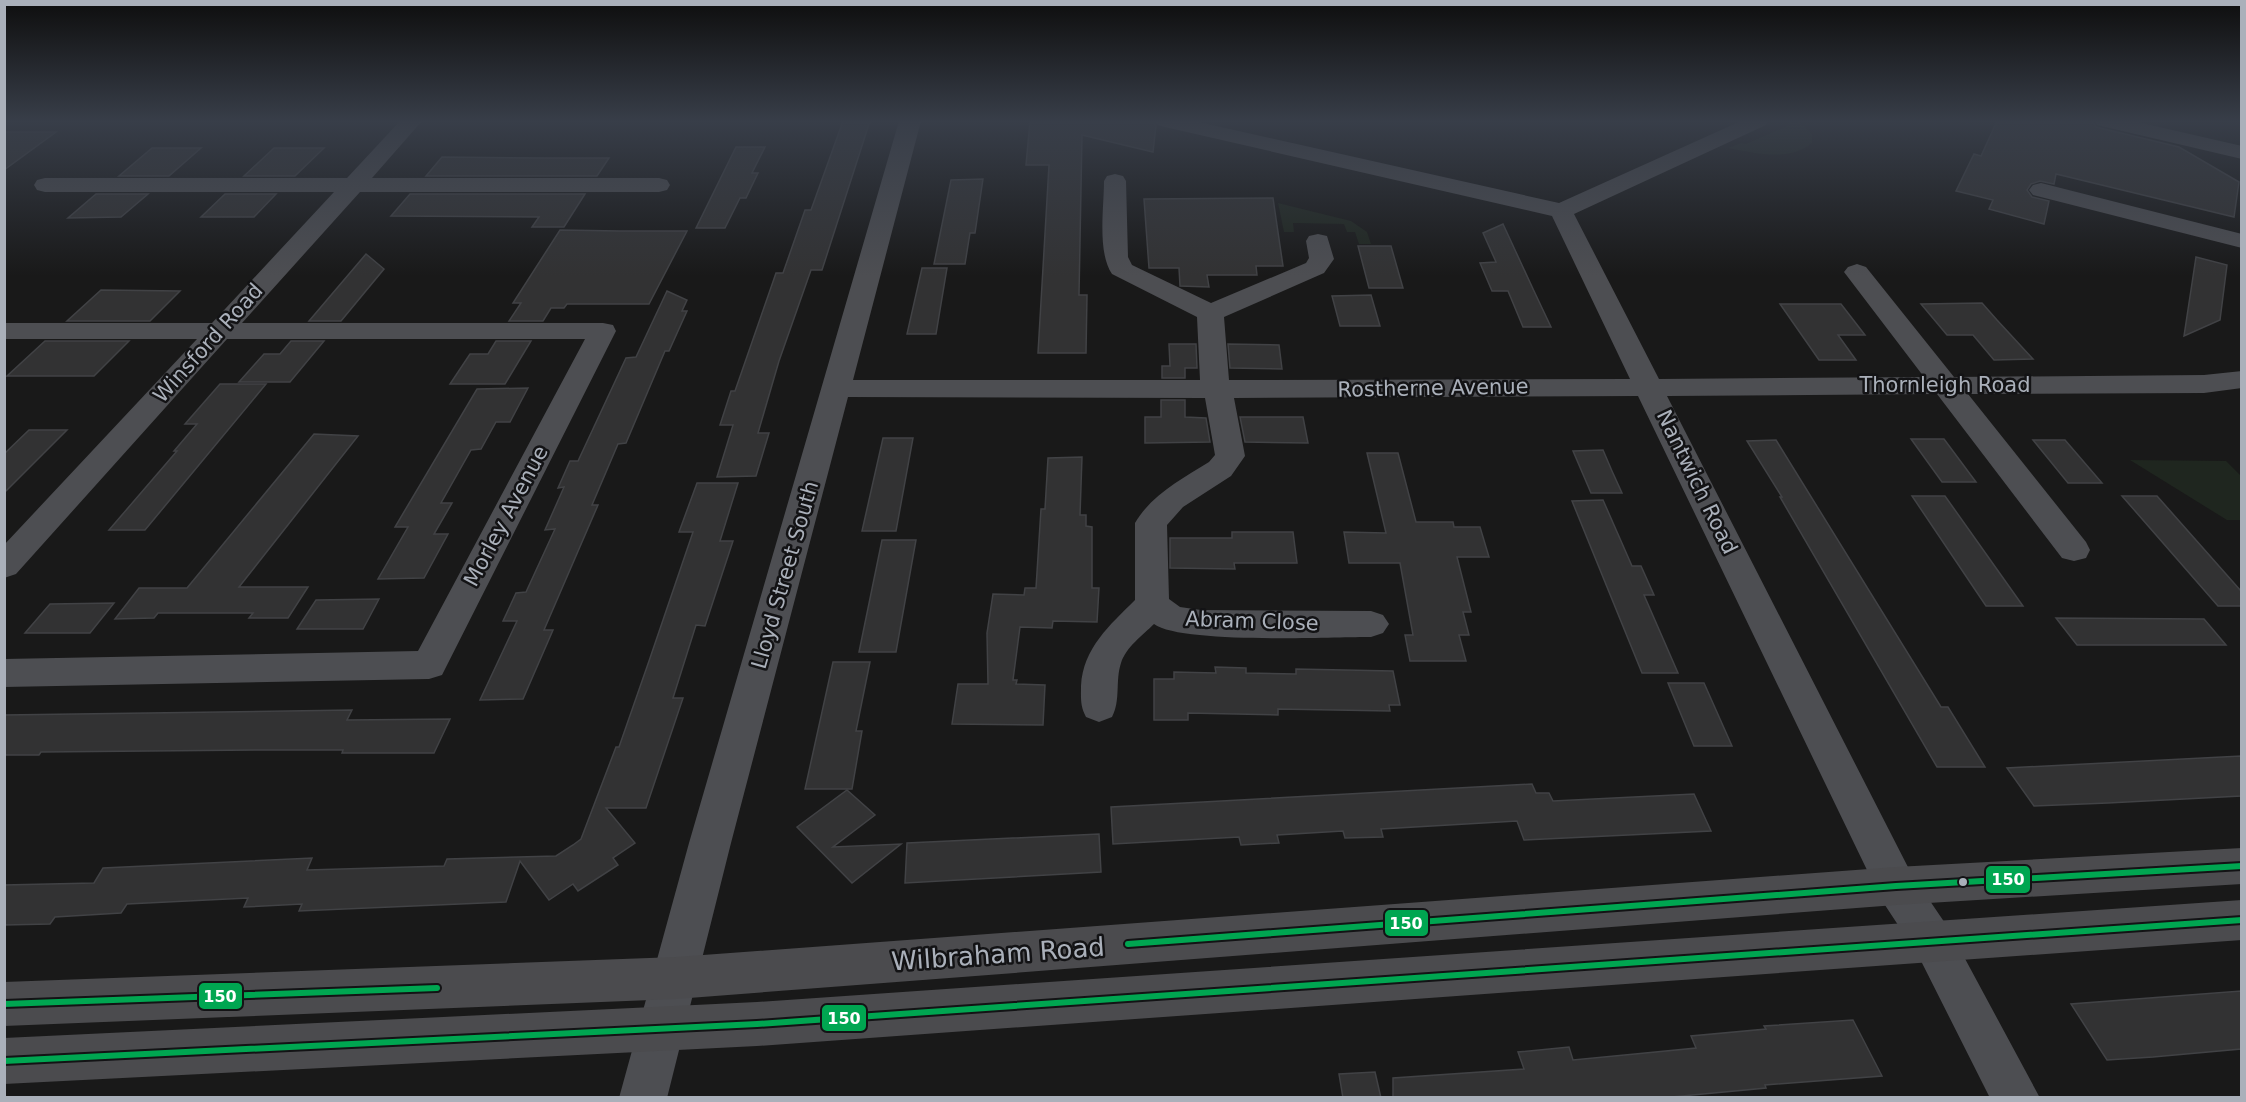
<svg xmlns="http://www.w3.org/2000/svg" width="2246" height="1102" font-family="'DejaVu Sans',sans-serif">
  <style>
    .green { fill: #1f261f }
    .building { fill: #323233; stroke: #414245; stroke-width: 1.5 }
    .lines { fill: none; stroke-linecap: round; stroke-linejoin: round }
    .minor { fill: #4d4e52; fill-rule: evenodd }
    .highway { fill: #4b4b4e; fill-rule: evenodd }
    .bus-1-casing { stroke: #131315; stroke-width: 10 }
    .bus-1 { stroke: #00a651; stroke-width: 6 }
    .bus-dot { fill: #aab0ba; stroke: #131315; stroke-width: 2 }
    .labels { text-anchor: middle; stroke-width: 5; stroke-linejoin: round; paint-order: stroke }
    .street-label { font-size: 21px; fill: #aab0ba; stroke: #131315 }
    .near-street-label { font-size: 26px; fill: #aab0ba; stroke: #131315 }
    .line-badge { stroke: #131315; stroke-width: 2 }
    .badge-label { font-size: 16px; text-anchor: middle; font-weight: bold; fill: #fff }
  </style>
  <rect width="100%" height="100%" fill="#191919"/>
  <g class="green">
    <path d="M1792 121 1800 122 1812 134V143C1790 162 1754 153 1728 148L1741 143 1746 144 1789 125 1787 123Z"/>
    <polygon points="1278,203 1351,221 1367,232 1371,244 1359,244 1355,232 1347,232 1344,224 1293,223 1294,232 1284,232"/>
    <polygon points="2130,460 2226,461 2241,476 2241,520 2227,520"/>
  </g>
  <g class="building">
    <polygon points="843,121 870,121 822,270 811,270 779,361 758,433 769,433 756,476 717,477 733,425 720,425 731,391 735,391 776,273 783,273 805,210 811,210"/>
    <polygon points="1030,121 1153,121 1156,126 1153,152 1082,135 1079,295 1087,295 1086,353 1038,353 1049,165 1026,165"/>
    <polygon points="1997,121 2092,121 2096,127 2179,147 2239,182 2234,217 2056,174 2054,184 2040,181 2031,184 2027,190 2032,197 2049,201 2044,224 1989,209 1993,200 1956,191 1974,154 1981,156"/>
    <polygon points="4,132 56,132 4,170"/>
    <polygon points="736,147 765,147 752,173 758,173 746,198 740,198 725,228 696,228"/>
    <polygon points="152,148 201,148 169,176 119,176"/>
    <polygon points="274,148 324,148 295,176 244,176"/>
    <polygon points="442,157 546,158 609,158 597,176 426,176"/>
    <polygon points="983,179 975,233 970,233 965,264 934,264 951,180"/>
    <polygon points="96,194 148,194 121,217 68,218"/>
    <polygon points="225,194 276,194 254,217 201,217"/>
    <polygon points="410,194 585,194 564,227 532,227 539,217 391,216"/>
    <polygon points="1273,198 1283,266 1256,266 1257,275 1207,275 1209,287 1180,286 1179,268 1149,268 1144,199"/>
    <polygon points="1503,224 1534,291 1551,327 1523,327 1508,291 1492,291 1480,263 1496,262 1483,233"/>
    <polygon points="560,230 620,231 687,231 649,304 567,304 564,308 551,308 543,321 509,321 521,303 513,303"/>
    <polygon points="1358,246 1391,246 1403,288 1369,288"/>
    <polygon points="366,254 384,269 341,321 309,321"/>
    <polygon points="2196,257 2227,265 2220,320 2184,336"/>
    <polygon points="922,268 947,268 936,334 907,334"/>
    <polygon points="101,290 180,291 150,321 67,321"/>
    <polygon points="667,291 687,300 682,311 687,311 669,351 665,351 626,443 618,444 592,505 598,505 544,630 553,630 523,699 480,700 517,621 503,621 516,593 526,592 555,529 545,530 564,487 558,488 570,461 578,461 626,358 636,357"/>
    <polygon points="1371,295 1380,326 1340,326 1332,296"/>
    <polygon points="1982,303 1997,320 2033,359 1994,360 1973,335 1947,335 1921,304"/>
    <polygon points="1780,304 1841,304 1865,335 1838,335 1856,360 1819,360"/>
    <polygon points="45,341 129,341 94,376 7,376"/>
    <polygon points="291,341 324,341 290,382 239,382 264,354 280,354"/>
    <polygon points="496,341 531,341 505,384 450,384 470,354 488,354"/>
    <polygon points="1169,344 1196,344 1197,368 1185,368 1185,378 1162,378 1162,366 1170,366"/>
    <polygon points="1228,344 1279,345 1282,369 1230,368"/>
    <polygon points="220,384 266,384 145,530 109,530 177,451 174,451 197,424 185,424"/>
    <polygon points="528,388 510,422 496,422 481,449 471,450 441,503 452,503 434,534 448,534 424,578 378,579 408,527 395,527 477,389"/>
    <polygon points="1161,400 1185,400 1185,417 1206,418 1210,442 1145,443 1145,417 1161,417"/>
    <polygon points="1240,417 1303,417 1308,443 1245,442"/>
    <polygon points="29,430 67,430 4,493 4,454"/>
    <polygon points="314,434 358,436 239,587 308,587 288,618 249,618 253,613 158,613 154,618 115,619 139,588 187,588"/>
    <polygon points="883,438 913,438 896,531 862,531"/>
    <polygon points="1911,439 1944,439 1976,482 1942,482"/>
    <polygon points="1776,440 1941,707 1948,707 1985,767 1937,767 1780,497 1782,497 1747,441"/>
    <polygon points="2033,440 2065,440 2102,483 2068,483"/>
    <polygon points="1603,450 1612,471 1622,493 1591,493 1573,451"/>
    <polygon points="1367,453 1398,453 1416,522 1453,522 1454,527 1480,527 1489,557 1457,557 1471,612 1463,612 1469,635 1459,635 1466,661 1410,661 1405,635 1413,635 1400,563 1349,563 1344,532 1386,533"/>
    <polygon points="1082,457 1080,515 1086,515 1086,526 1092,527 1092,588 1099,588 1097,622 1053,621 1052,628 1020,627 1013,680 1017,680 1016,684 1045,685 1043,725 952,724 958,684 988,684 987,633 993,594 1024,595 1025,588 1036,588 1041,509 1045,509 1048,458"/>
    <polygon points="697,483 738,483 720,541 733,541 705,626 696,625 673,698 683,698 646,808 606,808 635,843 613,858 618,865 578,891 573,884 549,900 520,861 506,902 299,911 302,904 244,907 248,898 127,904 121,913 55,917 50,924 4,925 4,885 94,883 103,868 312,858 307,870 444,866 447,859 556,856 573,845 581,839 616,747 619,747 649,661 693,532 679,532"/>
    <polygon points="1912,496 1945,496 2023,606 1986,606"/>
    <polygon points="2122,496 2157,496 2241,591 2241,606 2218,606"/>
    <polygon points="1603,500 1632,566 1641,566 1654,595 1644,595 1678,673 1642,673 1572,501"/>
    <polygon points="1232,532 1293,532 1297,563 1234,563 1235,569 1170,568 1170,538 1232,538"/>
    <polygon points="882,540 916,540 896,652 859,652"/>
    <polygon points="379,599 363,629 297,629 316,600"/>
    <polygon points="114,603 90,633 25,633 50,604"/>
    <polygon points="2056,618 2204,619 2226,645 2077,645"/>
    <polygon points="833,662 870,662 856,731 862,731 852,789 805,789"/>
    <polygon points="1215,667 1246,668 1246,673 1296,674 1296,669 1393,671 1400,705 1389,705 1390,711 1278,709 1278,715 1188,713 1188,720 1154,720 1154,679 1174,679 1174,672 1216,673"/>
    <polygon points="1668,683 1704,683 1732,746 1694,746"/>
    <polygon points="352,710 347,720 450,719 434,753 342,753 343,750 256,750 41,752 39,755 4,755 4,715"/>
    <polygon points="2241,756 2241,796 2108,803 2034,806 2007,768"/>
    <polygon points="1532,784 1536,793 1549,793 1553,801 1694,794 1711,831 1524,840 1517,821 1381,829 1383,837 1345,838 1343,831 1277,835 1279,843 1241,845 1239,837 1113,844 1111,807"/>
    <polygon points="847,790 875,815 833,847 901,844 852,883 797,827"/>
    <polygon points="1099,834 1101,872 905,883 907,843"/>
    <polygon points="2241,991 2241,1049 2153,1057 2107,1060 2071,1004"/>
    <polygon points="1853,1020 1882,1076 1765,1085 1766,1088 1661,1098 1393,1098 1393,1078 1524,1069 1518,1052 1569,1047 1573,1060 1635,1054 1696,1048 1691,1036 1766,1029 1764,1026"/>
    <polygon points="1375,1072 1381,1098 1343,1098 1339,1074"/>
  </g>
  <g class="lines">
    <g class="minor">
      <polygon points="400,121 422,121 372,178 659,178 667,180 670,185 667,190 659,192 360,192 242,323 603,323 613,325 616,331 442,675 429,679 4,687 4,659 418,651 585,339 227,339 16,574 4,578 4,545 197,339 4,339 4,323 212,323 334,192 45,192 37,190 34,185 37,180 45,178 347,178"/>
      <path d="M899 121H921L853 380H1200L1197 317 1112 274C1097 252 1104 208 1104 181L1107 176 1115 174 1123 176 1126 181 1128 257 1132 265 1211 303 1306 263 1309 258 1306 241 1309 236 1318 234 1327 236 1334 259 1324 273 1224 317 1229 380 1630 379 1552 216 1165 127 1158 125 1155 121H1194L1559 203 1741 121H1769L1766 125 1574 214 1659 379 1924 377 1844 272 1848 267 1857 264 1866 267 1954 377 2204 375 2242 371V388L2204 393 1968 394 2086 542 2090 550 2086 558 2074 561 2062 558 1937 394 1667 396 1911 873 1949 929 2040 1098H1990L1919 957 1881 899 1638 396 1234 398 1245 456 1231 476 1183 507 1167 525 1169 599 1180 607 1201 610 1371 611 1383 615 1389 624 1383 633 1371 637C1330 637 1181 644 1154 624 1143 635 1126 647 1121 663 1115 681 1121 700 1112 717L1099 722 1086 717C1080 706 1081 698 1081 686 1083 648 1110 625 1135 600V523C1152 494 1182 479 1209 462L1215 455 1205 398 848 397 731 843 667 1098H619L689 843Z"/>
      <polygon points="2094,121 2133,121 2242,146 2242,159 2097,125"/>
      <polygon points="2041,183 2242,234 2242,248 2033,195 2029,190 2033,185"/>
    </g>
    <g class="highway">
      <polygon points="2242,848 2242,884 1896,905 676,999 4,1026 4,982 676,957 1896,867"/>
      <polygon points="2242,900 2242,940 757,1046 4,1084 4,1038 757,1002"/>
    </g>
    <g class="bus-1-casing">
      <g id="bus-1">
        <polyline points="1128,944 1896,886 2242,866"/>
        <polyline points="4,1004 437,988"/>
        <polyline points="4,1061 757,1024 2242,920"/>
      </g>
    </g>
    <use href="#bus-1" class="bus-1"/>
  </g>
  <linearGradient id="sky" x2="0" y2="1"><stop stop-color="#0e0e0e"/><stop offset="0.44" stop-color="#383e49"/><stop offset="1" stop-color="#383e49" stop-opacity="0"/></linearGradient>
  <rect width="2246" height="276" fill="url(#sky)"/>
  <circle class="bus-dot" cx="1963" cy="882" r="5"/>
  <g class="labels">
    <g class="street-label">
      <text transform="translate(208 343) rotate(-48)" y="7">Winsford Road</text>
      <text x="1945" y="392">Thornleigh Road</text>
      <text transform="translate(1433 388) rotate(-1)" y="7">Rostherne Avenue</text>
      <text transform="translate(1697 482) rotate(64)" y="7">Nantwich Road</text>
      <text transform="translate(506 516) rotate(-62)" y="7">Morley Avenue</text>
      <text transform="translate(785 575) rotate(-74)" y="7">Lloyd Street South</text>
      <text transform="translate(1252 621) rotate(2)" y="7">Abram Close</text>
    </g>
    <g class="near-street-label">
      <text transform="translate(998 954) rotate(-4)" y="9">Wilbraham Road</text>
    </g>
  </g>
  <g class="line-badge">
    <rect x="1985" y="865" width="46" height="29" rx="6" fill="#00a651"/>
    <rect x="1384" y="909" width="45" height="28" rx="6" fill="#00a651"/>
    <rect x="198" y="982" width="45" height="28" rx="6" fill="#00a651"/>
    <rect x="821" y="1004" width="46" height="28" rx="6" fill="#00a651"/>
  </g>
  <g class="badge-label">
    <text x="2008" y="885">150</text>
    <text x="1406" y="929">150</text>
    <text x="220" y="1002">150</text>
    <text x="844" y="1024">150</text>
  </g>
  <rect width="2246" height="1102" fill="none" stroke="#aab0ba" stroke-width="12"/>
</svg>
